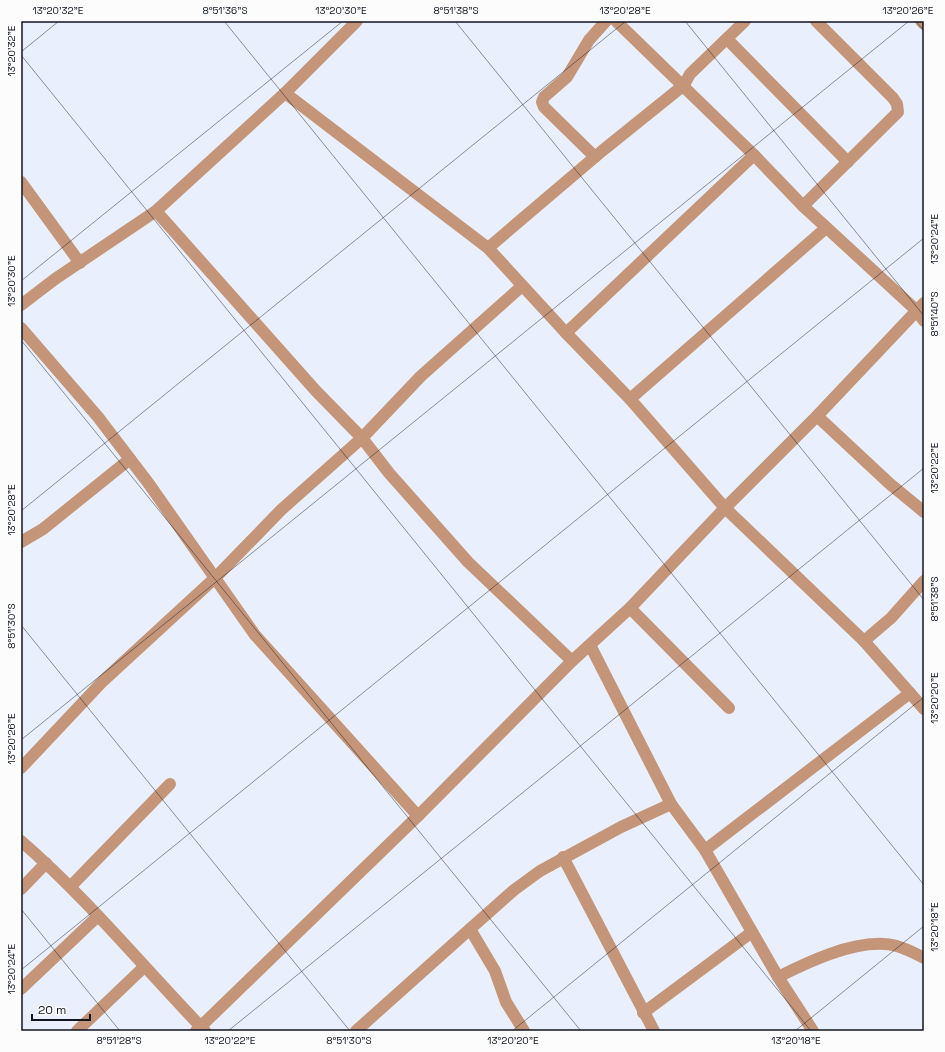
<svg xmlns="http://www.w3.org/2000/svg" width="945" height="1052" font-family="'Space Grotesk',sans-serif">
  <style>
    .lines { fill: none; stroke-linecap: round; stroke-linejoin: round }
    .minor { stroke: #c49578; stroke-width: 12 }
    .ticks { fill: none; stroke: #101520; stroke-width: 1; stroke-opacity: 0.45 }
    .neatline { fill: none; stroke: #101520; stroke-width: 1.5 }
    .ticks-label { font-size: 10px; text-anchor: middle; fill: #101520 }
  </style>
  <rect width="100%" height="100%" fill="#e9effc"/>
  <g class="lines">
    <g class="minor">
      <polyline points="616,21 754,155 803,206 916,310 924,321"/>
      <polyline points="921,21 924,24"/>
      <polyline points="727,39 848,162"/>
      <polyline points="285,93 488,248 566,333 630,399 725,508 864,641 924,709"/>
      <polyline points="595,157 544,107 542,102 544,97 567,77 589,40 606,21"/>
      <polyline points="21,182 80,263"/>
      <polyline points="803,206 898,112 897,104 893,98 816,21"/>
      <polyline points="156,211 316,391 362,438 389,473 468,562 572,661"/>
      <polyline points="488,248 602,151 684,85 690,74 745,21"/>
      <polyline points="21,305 55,279 156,211 285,93 357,21"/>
      <polyline points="21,328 98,417 149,484 255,635 418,816"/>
      <polyline points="566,333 754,155"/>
      <polyline points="630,399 826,228"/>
      <polyline points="817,416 890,484 924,512"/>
      <polyline points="21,542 43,529 130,459"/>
      <polyline points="630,608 729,708"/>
      <polyline points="864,641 891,618 924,581"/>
      <polyline points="590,645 671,804 705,850 778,977 813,1031"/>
      <polyline points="21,768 103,681 215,578 281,510 362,438 421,376 522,286"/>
      <path d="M21 841C88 899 144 968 205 1031"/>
      <polyline points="705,850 910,693"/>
      <polyline points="563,857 654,1031"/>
      <polyline points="71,886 170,784"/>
      <polyline points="21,889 46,863"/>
      <polyline points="470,929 495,971 506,1002 524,1031"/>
      <path d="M778 977C808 962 850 942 884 944 897 944 913 952 924 958"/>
      <polyline points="21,989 98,916"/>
      <polyline points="643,1013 752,932"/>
      <polyline points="77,1031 144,967"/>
      <polyline points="196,1031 418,816 572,661 630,608 725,508 817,416 924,303"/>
      <polyline points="356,1031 470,929 514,890 540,871 621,827 671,804"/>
    </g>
  </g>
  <path class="ticks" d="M224 21 924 885M455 21 924 600M685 21 924 316M916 21 924 31M21 52 59 21M21 55 811 1031M21 281 343 21M21 340 581 1031M21 511 626 21M21 625 350 1031M21 740 909 21M21 909 120 1031M21 970 924 238M228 1031 924 468M512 1031 924 697M795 1031 924 926"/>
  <rect width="945" height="1052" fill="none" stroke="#fcfcfc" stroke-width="44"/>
  <path d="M32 1014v6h58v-6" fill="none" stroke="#101520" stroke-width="2"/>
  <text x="38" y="1014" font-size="12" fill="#101520" stroke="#fcfcfc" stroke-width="3" paint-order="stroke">20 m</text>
  <rect x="22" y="22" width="901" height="1008" class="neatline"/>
  <g class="ticks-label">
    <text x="58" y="14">13°20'32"E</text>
    <text x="225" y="14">8°51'36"S</text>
    <text x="341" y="14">13°20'30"E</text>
    <text x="456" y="14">8°51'38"S</text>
    <text x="625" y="14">13°20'28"E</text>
    <text x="908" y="14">13°20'26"E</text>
    <text transform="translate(11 51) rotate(-90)" y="4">13°20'32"E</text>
    <text transform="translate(934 239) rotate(-90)" y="4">13°20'24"E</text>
    <text transform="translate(11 281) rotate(-90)" y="4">13°20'30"E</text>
    <text transform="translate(934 314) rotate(-90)" y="4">8°51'40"S</text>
    <text transform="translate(934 468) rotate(-90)" y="4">13°20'22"E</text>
    <text transform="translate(11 510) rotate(-90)" y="4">13°20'28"E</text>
    <text transform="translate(934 599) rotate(-90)" y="4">8°51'38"S</text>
    <text transform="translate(11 626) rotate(-90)" y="4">8°51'30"S</text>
    <text transform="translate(934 698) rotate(-90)" y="4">13°20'20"E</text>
    <text transform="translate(11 739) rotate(-90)" y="4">13°20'26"E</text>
    <text transform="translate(934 927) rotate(-90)" y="4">13°20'18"E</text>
    <text transform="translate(11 969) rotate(-90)" y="4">13°20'24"E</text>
    <text x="119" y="1044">8°51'28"S</text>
    <text x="230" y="1044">13°20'22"E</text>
    <text x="349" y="1044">8°51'30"S</text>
    <text x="513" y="1044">13°20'20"E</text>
    <text x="796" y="1044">13°20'18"E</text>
  </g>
</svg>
